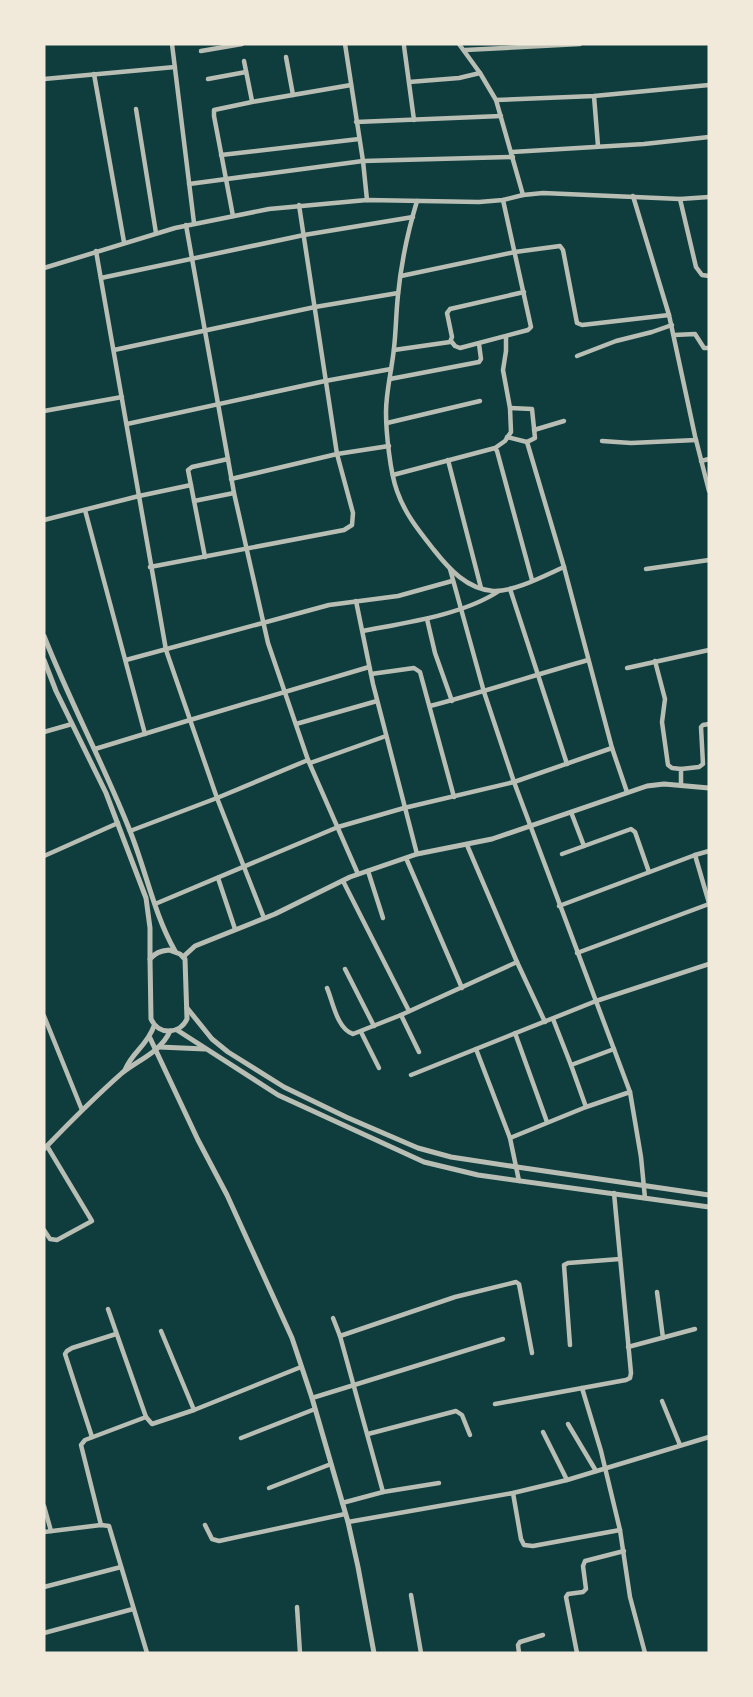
<svg xmlns="http://www.w3.org/2000/svg" width="753" height="1697" font-family="'Public Sans',sans-serif">
  <style>
    .lines { fill: none; stroke-linecap: round; stroke-linejoin: round }
    .minor { stroke: #b8beb3; stroke-width: 4.5 }
    .tertiary { stroke: #b8beb3; stroke-width: 5 }
  </style>
  <rect width="100%" height="100%" fill="#0f3d3e"/>
  <g class="lines">
    <g class="minor">
      <polyline points="172,44 194,223"/>
      <polyline points="345,44 363,161 367,200"/>
      <polyline points="459,44 480,73 496,100 523,195"/>
      <polyline points="404,46 414,120"/>
      <polyline points="465,50 580,44"/>
      <polyline points="201,51 242,44"/>
      <polyline points="286,57 293,95"/>
      <polyline points="244,61 252,101"/>
      <polyline points="94,74 124,242"/>
      <polyline points="44,79 175,67"/>
      <polyline points="208,79 246,72"/>
      <polyline points="409,82 459,78 480,73"/>
      <polyline points="594,96 598,146"/>
      <polyline points="496,100 594,96 709,85"/>
      <polyline points="136,109 156,233"/>
      <polyline points="356,122 501,116"/>
      <polyline points="512,152 644,144 709,137"/>
      <polyline points="221,155 359,139"/>
      <polyline points="189,184 363,161 513,157"/>
      <polyline points="633,196 669,315 695,436 709,491"/>
      <polyline points="680,199 696,267 702,275 709,276"/>
      <path d="M417 201C408 231 401 264 398 295 396 313 396 331 394 348 392 369 386 391 386 412 386 432 390 472 397 491 405 514 419 531 434 550 449 569 467 589 493 591 514 592 544 576 564 567"/>
      <polyline points="233,216 214,116 214,110 252,102 351,85"/>
      <polyline points="186,225 234,493 268,643 308,760 358,874"/>
      <polyline points="96,251 166,650 217,798 264,918"/>
      <polyline points="44,268 175,228 269,209 367,200 479,202 503,200 523,195 543,193 680,199 709,197"/>
      <polyline points="401,276 515,252 560,246 563,250 577,323 582,325 669,315"/>
      <polyline points="101,278 304,235 413,217"/>
      <polyline points="674,335 695,334 704,348 709,348"/>
      <polyline points="451,341 455,346 460,348 528,330 531,327 503,200"/>
      <polyline points="114,350 315,307 398,293"/>
      <polyline points="394,350 450,342 452,337 447,313 450,309 524,292"/>
      <polyline points="577,356 616,341 652,332 672,325"/>
      <polyline points="390,379 479,362 481,359 479,344"/>
      <polyline points="510,408 532,409 535,438 527,442 564,567 612,748 627,792"/>
      <polyline points="44,411 122,397"/>
      <polyline points="387,423 480,401"/>
      <polyline points="127,424 325,381 391,369"/>
      <polyline points="534,430 564,421"/>
      <polyline points="507,437 527,442"/>
      <polyline points="602,441 631,443 696,440"/>
      <polyline points="495,448 497,451 532,580"/>
      <polyline points="448,460 481,588"/>
      <polyline points="701,461 709,459"/>
      <polyline points="393,475 495,448 505,441 511,432 510,408 503,370 506,351 506,337"/>
      <polyline points="231,479 337,454 389,446"/>
      <polyline points="194,501 234,493"/>
      <polyline points="85,510 145,734"/>
      <polyline points="44,520 139,496 191,485"/>
      <polyline points="205,557 188,470 192,467 228,459"/>
      <polyline points="150,567 344,530 352,525 353,513 337,454 299,205"/>
      <polyline points="450,569 484,692 514,782 630,1092 641,1157 645,1198"/>
      <polyline points="646,569 709,560"/>
      <polyline points="510,589 567,764"/>
      <polyline points="356,601 373,684 417,854"/>
      <polyline points="427,619 435,653 452,701"/>
      <path d="M363 631C404 623 463 615 499 591"/>
      <polyline points="126,660 329,605 398,596 452,581"/>
      <polyline points="655,661 665,699 662,722 668,765 672,768 681,769 681,785"/>
      <polyline points="627,668 709,650"/>
      <polyline points="371,674 414,668 420,672 454,797"/>
      <path d="M430 706C483 692 535 675 588 660"/>
      <polyline points="296,724 377,701"/>
      <polyline points="44,732 72,724"/>
      <polyline points="95,749 190,720 369,667"/>
      <polyline points="310,763 386,736"/>
      <polyline points="681,769 699,767 703,764 701,727 703,725 709,724"/>
      <polyline points="571,812 584,846"/>
      <polyline points="130,831 217,798 308,760"/>
      <polyline points="467,845 517,962 545,1022"/>
      <polyline points="562,854 631,829 635,832 649,872"/>
      <polyline points="695,855 709,903"/>
      <polyline points="44,856 118,823"/>
      <polyline points="406,858 462,988"/>
      <polyline points="368,871 383,918"/>
      <polyline points="218,878 235,929"/>
      <polyline points="343,881 409,1011"/>
      <polyline points="155,904 338,827 404,808 514,782 612,748"/>
      <polyline points="559,906 695,855 709,851"/>
      <polyline points="577,953 709,904"/>
      <polyline points="345,969 374,1026"/>
      <path d="M327 988C333 1002 337 1029 353 1034L401 1015 517 962"/>
      <polyline points="401,1015 419,1052"/>
      <polyline points="44,1016 82,1110"/>
      <polyline points="553,1019 571,1065 586,1107"/>
      <polyline points="361,1032 379,1068"/>
      <polyline points="515,1033 547,1122"/>
      <polyline points="476,1049 510,1138 519,1181"/>
      <polyline points="571,1065 614,1049"/>
      <polyline points="411,1075 596,1001 709,964"/>
      <polyline points="510,1138 586,1107 630,1092"/>
      <polyline points="44,1230 50,1239 57,1240 92,1221 47,1146"/>
      <polyline points="657,1292 663,1338"/>
      <polyline points="333,1318 340,1336 383,1492"/>
      <polyline points="161,1331 194,1410"/>
      <polyline points="340,1336 455,1297 516,1282 519,1284 532,1353"/>
      <polyline points="570,1345 564,1265 568,1263 620,1259"/>
      <polyline points="628,1347 695,1329"/>
      <polyline points="582,1388 601,1451 620,1530 630,1597 645,1653"/>
      <polyline points="312,1398 503,1339"/>
      <polyline points="662,1401 680,1445"/>
      <polyline points="495,1404 626,1380 630,1378 631,1373 614,1193"/>
      <polyline points="146,1417 152,1424 194,1410 301,1367"/>
      <polyline points="568,1424 596,1471"/>
      <polyline points="543,1432 567,1480"/>
      <polyline points="368,1434 456,1411 462,1415 470,1435"/>
      <polyline points="92,1437 65,1354 67,1351 72,1348 116,1334"/>
      <polyline points="241,1438 315,1409"/>
      <polyline points="269,1488 331,1464"/>
      <polyline points="513,1493 521,1539 524,1545 533,1546 620,1530"/>
      <polyline points="342,1503 383,1492 439,1483"/>
      <polyline points="44,1506 51,1531"/>
      <polyline points="348,1522 513,1493 567,1480 709,1437"/>
      <polyline points="101,1525 81,1445 85,1440 146,1417 108,1309"/>
      <polyline points="205,1525 212,1539 219,1541 345,1514"/>
      <polyline points="44,1532 101,1525 109,1526 147,1653"/>
      <polyline points="44,1587 121,1567"/>
      <polyline points="411,1595 421,1653"/>
      <polyline points="297,1607 300,1653"/>
      <polyline points="44,1633 133,1609"/>
      <polyline points="519,1653 518,1645 520,1642 543,1635"/>
      <polyline points="577,1653 566,1597 568,1594 583,1592 586,1589 583,1566 585,1561 624,1551"/>
    </g>
    <g class="tertiary">
      <path d="M44 636C70 702 104 765 130 831 146 871 154 914 175 951"/>
      <polyline points="44,660 56,691 106,793 146,898 150,928 150,959"/>
      <path d="M169 950 180 954 185 959 187 1019C180 1034 159 1036 151 1019L150 959C155 953 160 951 169 950Z"/>
      <polyline points="183,957 195,946 275,914 350,877 417,854 492,839 647,786 664,784 709,788"/>
      <polyline points="187,1008 212,1039 228,1052 284,1087 346,1117 418,1148 451,1157 517,1167 709,1195"/>
      <polyline points="177,1030 278,1095 424,1162 478,1175 709,1207"/>
      <polyline points="150,1038 198,1140 227,1195 292,1338 312,1398 348,1522 358,1567 374,1653"/>
      <polyline points="159,1047 205,1049"/>
      <path d="M125 1070C132 1052 147 1046 154 1026"/>
      <path d="M44 1149C69 1123 95 1097 122 1073 138 1060 161 1052 170 1031"/>
    </g>
  </g>
  <rect width="753" height="1697" fill="none" stroke="#f1e9da" stroke-width="91"/>
</svg>
